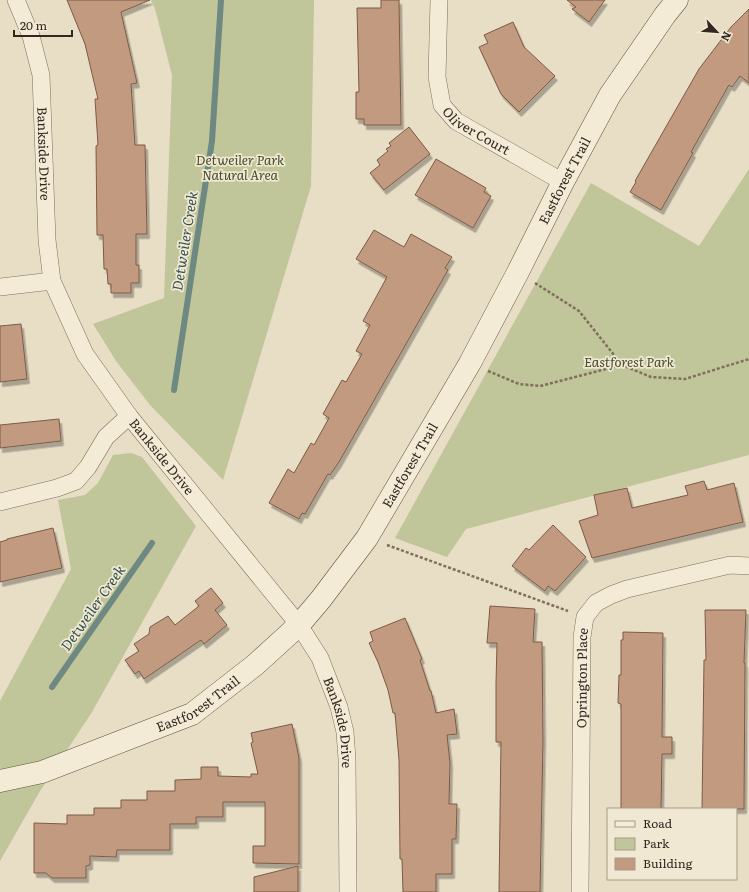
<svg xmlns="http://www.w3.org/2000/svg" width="749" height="892" font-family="Literata,serif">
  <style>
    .green { fill: #c0c59a }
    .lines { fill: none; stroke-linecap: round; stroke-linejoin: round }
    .stream { stroke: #6e8982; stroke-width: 6 }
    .building { fill: #c19a7f; stroke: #7c5b46; filter: url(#shadow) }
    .street-casing { stroke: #806f5d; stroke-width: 18 }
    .secondary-casing { stroke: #625140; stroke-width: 23 }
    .path { stroke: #806f5d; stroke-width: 2.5; stroke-dasharray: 3 2; stroke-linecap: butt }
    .street { stroke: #f4ebd7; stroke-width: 17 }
    .secondary { stroke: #f4ebd7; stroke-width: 22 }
    .labels { text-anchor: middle; stroke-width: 3.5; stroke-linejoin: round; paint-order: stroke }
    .street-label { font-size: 13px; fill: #32281f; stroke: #f0e8d3 }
    .park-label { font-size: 13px; font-style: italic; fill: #444c28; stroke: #f0e8d3 }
    .water-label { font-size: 14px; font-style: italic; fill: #30504e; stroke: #f0e8d3 }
  </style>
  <defs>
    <filter id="shadow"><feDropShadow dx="2.5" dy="4.5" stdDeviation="0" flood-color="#0004"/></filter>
  </defs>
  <rect width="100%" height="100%" fill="#e8ddc5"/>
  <g class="green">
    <polygon points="151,0 314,0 311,186 223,480 150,405 116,361 93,324 164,298 172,75 155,9"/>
    <polygon points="749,169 749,455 466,529 447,557 395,538 591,183 699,246"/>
    <polygon points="131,453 142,457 196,526 92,712 40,791 0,861 0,701 71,569 58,500 85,495 98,483 113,455"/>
  </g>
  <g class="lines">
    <g class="stream">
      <polyline points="174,390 212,141 221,0"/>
      <polyline points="52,687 152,543"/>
    </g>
  </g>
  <g class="building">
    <polygon points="67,0 150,0 121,12 137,83 131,84 135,145 145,145 147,234 136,234 136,265 139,265 139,283 131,283 131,293 111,293 111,284 108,284 107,269 104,269 103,235 97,235 96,146 98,145 95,99 98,99 85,44"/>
    <polygon points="381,0 399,0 401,125 364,125 364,119 356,119 356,92 359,92 357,8 381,8"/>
    <polygon points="567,0 605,0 589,22 572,9 576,7"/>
    <polygon points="749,9 749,83 740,76 732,87 729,85 691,152 693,153 661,210 630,192 636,182 635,181 699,69 731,27"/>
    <polygon points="513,22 524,47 555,76 519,112 501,94 479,47 488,43 484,35"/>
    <polygon points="409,127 430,154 384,190 370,173 380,165 377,160 388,151 386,149 391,146 389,143"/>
    <polygon points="436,159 486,188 484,192 491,196 473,228 415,195"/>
    <polygon points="374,230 404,247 411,234 452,257 445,268 448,270 339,462 330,475 328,474 305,514 302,513 299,519 269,503 288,469 294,473 311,443 314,445 329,418 323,414 342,380 346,382 362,354 356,351 370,325 363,321 387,277 356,259"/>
    <polygon points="21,324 27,379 0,382 0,326"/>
    <polygon points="59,419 61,441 0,448 0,425"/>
    <polygon points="704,481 707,490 734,483 743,522 592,558 579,521 598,515 594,495 627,488 632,508 688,495 685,486"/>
    <polygon points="553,525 586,557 555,591 548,586 545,591 512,566 526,548 529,550"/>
    <polygon points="53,528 62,568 0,582 0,542 7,540 7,539"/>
    <polygon points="211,588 223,603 215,610 227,625 204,644 201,640 144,679 139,671 135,674 125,660 139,651 134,644 149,634 150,627 168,616 175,625 199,606 195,601"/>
    <polygon points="490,606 535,609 533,642 542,642 543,741 540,892 499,892 501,742 496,742 496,683 497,643 487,643"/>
    <polygon points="705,610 746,610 744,663 745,663 744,809 702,809 704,660 706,660"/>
    <polygon points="405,618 422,659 420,660 430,691 431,691 436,713 454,709 457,734 447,735 450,763 449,804 457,804 456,839 452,839 452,874 436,874 436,892 403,892 402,859 400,859 399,760 395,713 393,713 388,690 378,662 369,643 373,641 370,632"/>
    <polygon points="623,632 663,633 662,737 672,737 672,754 662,754 661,809 621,809 621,704 618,703 619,675 621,675 621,640 623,640"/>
    <polygon points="292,724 299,758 299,864 253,863 253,846 265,846 265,802 223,802 223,817 196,817 196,824 170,824 170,850 117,850 116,857 90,856 90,865 86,866 86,878 52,878 46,873 34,873 34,823 67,824 67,815 94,815 94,808 121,808 121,800 147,800 147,791 175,791 175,780 201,779 201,767 218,767 218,776 251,777 251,774 258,774 251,743 253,742 251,733"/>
    <polygon points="298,866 298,892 254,892 254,877"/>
  </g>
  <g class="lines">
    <g class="street-casing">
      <g id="street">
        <path id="s1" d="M16 0 31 36 41 75 47 240 52 281 85 354 129 416 299 625 320 658 339 707 345 732 347 759 348 892"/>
        <path id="s2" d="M439 0 437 77 442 105 456 121 563 182"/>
        <polyline points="0,287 52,281"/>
        <polyline points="0,502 57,488 76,481 88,467 106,437 129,416"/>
        <path id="s3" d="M580 892 582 637 585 617 596 603 611 595 627 589 730 565 749 566"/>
      </g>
    </g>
    <g class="secondary-casing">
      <g id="secondary">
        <path id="s4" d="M0 781 42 772 192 714 255 665 299 625 321 599 367 538 470 363 518 272 563 182 610 95 665 15 677 0"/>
      </g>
    </g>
    <g class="path">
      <polyline points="535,283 579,311 622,365 651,377 685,379 749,359"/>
      <polyline points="488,371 519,384 540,386 622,365"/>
      <polyline points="387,545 568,611"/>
    </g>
    <use href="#street" class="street"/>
    <use href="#secondary" class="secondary"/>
  </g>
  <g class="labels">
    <g class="street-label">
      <text dy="5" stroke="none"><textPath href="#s2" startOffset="149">Oliver Court</textPath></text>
      <text dy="5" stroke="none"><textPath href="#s1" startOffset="158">Bankside Drive</textPath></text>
      <text dy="5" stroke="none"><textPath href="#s4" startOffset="862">Eastforest Trail</textPath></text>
      <text dy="5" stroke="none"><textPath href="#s1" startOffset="494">Bankside Drive</textPath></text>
      <text dy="5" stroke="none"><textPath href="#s4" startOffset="538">Eastforest Trail</textPath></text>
      <text dy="5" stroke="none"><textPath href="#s3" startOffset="214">Oprington Place</textPath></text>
      <text dy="5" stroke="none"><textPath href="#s4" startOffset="214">Eastforest Trail</textPath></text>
      <text dy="5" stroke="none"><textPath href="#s1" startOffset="818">Bankside Drive</textPath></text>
    </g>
    <g class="park-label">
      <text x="240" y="165">Detweiler Park<tspan x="240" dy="15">Natural Area</tspan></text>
      <text x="629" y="367">Eastforest Park</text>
    </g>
    <g class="water-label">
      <text transform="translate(185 241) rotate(-81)" y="5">Detweiler Creek</text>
      <text transform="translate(93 608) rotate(-55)" y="5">Detweiler Creek</text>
    </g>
  </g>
  <rect x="607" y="808" width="130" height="72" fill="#f0e8d3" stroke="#a49b8b"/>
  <rect x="615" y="821" width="20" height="6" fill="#f4ebd7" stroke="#a49b8b"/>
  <text x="643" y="828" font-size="12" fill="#32281f">Road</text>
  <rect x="615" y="838" width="20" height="12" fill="#c0c59a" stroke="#a49b8b"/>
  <text x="643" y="848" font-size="12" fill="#32281f">Park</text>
  <rect x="615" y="858" width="20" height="12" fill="#c19a7f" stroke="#a49b8b"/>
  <text x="643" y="868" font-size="12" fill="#32281f">Building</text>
  <g transform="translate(717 32) rotate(116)" stroke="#f0e8d3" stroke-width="3" paint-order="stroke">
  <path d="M0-3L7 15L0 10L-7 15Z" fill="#32281f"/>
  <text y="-6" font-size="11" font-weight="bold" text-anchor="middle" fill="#32281f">N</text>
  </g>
  <path d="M14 30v6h58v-6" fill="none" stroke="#32281f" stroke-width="2"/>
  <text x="20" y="30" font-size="12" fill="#32281f" stroke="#f0e8d3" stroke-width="3" paint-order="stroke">20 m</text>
</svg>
